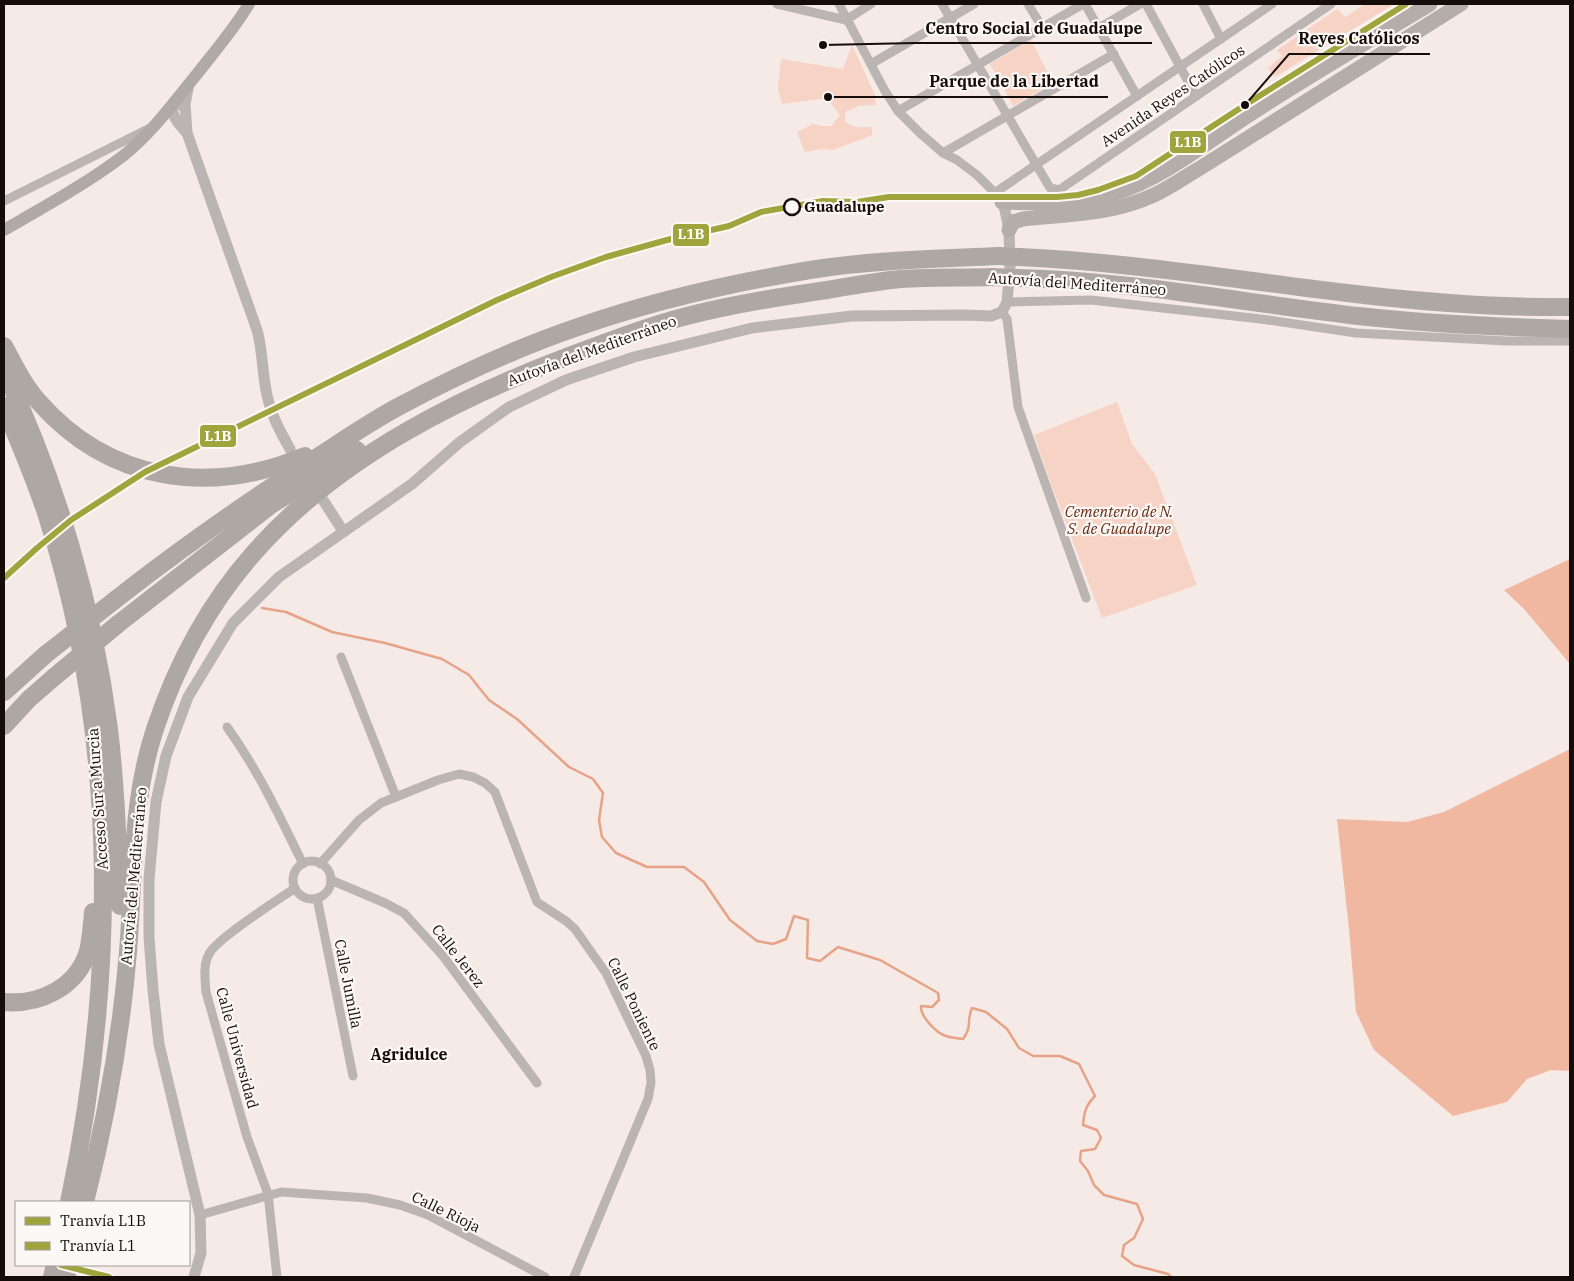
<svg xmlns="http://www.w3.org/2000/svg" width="1574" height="1281" font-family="'IBM Plex Serif',serif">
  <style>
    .green { fill: #f7d3c5 }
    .forest { fill: #f1b8a1 }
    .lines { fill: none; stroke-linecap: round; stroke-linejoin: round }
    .stream { stroke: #e7a387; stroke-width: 2.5 }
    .minor { stroke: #bab4b3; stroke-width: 9 }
    .tertiary { stroke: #bab4b3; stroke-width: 11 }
    .secondary { stroke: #afaaa8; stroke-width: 12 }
    .primary { stroke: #b4aeab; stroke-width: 15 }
    .motorway { stroke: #aea8a4; stroke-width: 18 }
    .motorway-bridge { stroke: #aea8a4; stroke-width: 18 }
    .tram-1-casing { stroke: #fcf8f6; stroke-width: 10 }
    .tram-2-casing { stroke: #fcf8f6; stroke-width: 10 }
    .tram-1 { stroke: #a0a43c; stroke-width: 6 }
    .tram-2 { stroke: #a0a43c; stroke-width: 6 }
    .stop-dot { fill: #fcf8f6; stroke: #140d0a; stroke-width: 2.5 }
    .labels { text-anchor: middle; stroke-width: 4.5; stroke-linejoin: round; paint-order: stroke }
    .street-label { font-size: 15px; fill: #140d0a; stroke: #fcf8f6 }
    .stop-label { font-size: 15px; font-weight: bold; fill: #140d0a; stroke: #fcf8f6; text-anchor: start }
    .park-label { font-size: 15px; font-style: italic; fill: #652a0f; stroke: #fcf8f6 }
    .neighbourhood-label { font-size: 16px; font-weight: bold; fill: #140d0a; stroke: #fcf8f6 }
    .leader { fill: none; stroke: #140d0a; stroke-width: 2 }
    .callout-dot { fill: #140d0a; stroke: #fcf8f6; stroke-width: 2 }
    .callout-label { font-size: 16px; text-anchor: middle; font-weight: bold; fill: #140d0a; stroke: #fcf8f6; stroke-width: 4.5; stroke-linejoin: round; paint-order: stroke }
    .line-badge { stroke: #fcf8f6; stroke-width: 2 }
    .badge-label { font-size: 14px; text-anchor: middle; font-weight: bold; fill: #fff }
  </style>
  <rect width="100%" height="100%" fill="#f5eae5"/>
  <g class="green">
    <polygon points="1365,4 1394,4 1275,77 1268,68 1282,56 1277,50 1337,9 1345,17"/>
    <polygon points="1031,40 1053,83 1013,106 990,64"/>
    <path d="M852 45 875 95 876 105 859 106 845 112V121C853 129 862 127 872 127V135L833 150 823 149 805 152 797 132 813 124 821 126H831L840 115 828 100 821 99 782 104 778 88 781 59 843 69Z"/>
    <polygon points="1117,402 1132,444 1155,474 1197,585 1102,618 1048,476 1034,435"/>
  </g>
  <g class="forest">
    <polygon points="1570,559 1570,664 1524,609 1504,590"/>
    <polygon points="1570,749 1570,1071 1551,1070 1527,1079 1507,1102 1453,1116 1374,1050 1356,1012 1349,929 1337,819 1407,822 1444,812"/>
  </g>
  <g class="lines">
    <path class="stream" d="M262 608 286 612 332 632 385 643 442 659 469 675 489 700 517 719 569 767 593 779 603 793 599 820 602 837 616 853 647 867H684L704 882 730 920 757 941 773 944 786 939 794 916 808 920 807 958 820 961 838 947 880 960 938 993 939 1000 932 1007 921 1006C920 1016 936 1033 946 1036 951 1038 958 1038 963 1039 973 1025 966 1021 972 1008L986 1012 1007 1029 1019 1048 1033 1056H1060L1079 1064 1095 1096C1086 1105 1084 1112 1083 1125L1097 1130 1101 1138 1095 1149 1081 1151 1080 1161 1088 1171 1094 1185 1104 1195 1137 1204 1143 1219 1134 1238 1124 1245 1122 1256 1134 1265 1168 1274 1171 1277"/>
    <g class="minor">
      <polyline points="777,4 846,20"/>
      <polyline points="839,4 885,91 898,111 920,133 943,153 957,160 977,175 998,196"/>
      <polyline points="942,4 1050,188 1059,190 1331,4"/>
      <polyline points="1028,4 1042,27"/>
      <polyline points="1085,4 1137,96"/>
      <polyline points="1146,4 1196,96"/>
      <polyline points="1203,4 1221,39"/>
      <polyline points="846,20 871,4"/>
      <polyline points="1099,28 1140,4"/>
      <polyline points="871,64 974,4"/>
      <polyline points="898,111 1083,4"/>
      <polyline points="943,153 1114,54"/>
      <polyline points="996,192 1272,4"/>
      <polyline points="4,201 148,129"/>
      <polyline points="1007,302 1091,300 1261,319 1356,333 1507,341 1570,341"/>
      <polyline points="1002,312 1007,319 1018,407 1086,598"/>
      <polyline points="341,657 396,797"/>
      <path d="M227 727C258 770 280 817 303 864"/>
      <circle cx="312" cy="880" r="19"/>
      <polyline points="320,864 359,820 381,803 438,780 459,774 473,777 485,783 495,792 537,902 566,921 575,929 606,973 646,1056 650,1070 651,1083 648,1099 574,1277"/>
      <polyline points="331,880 385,903 404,913 443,956 537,1083"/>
      <polyline points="317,898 353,1076"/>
      <polyline points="200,1215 281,1192 367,1198 400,1205 428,1215 545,1277"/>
      <path d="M277 1277 268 1194 247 1137 206 992C205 979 203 965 209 954 216 939 278 900 295 888"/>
    </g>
    <g class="tertiary">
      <path d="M189 84 185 104 187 133 257 330C263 351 262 373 267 395 271 415 280 431 290 449"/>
      <path d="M177 105H172C172 118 179 124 187 133"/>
      <polyline points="323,500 343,531"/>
      <polyline points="194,1277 201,1253 200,1215 159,1044 153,990 149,937 149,879 156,802 166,756 188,697 233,623 279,577 412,484 460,442 509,407 566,380 634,357 752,328 852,316 965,315 991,316 1002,312 1007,302 1010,267 1009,230 1005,210 1002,202"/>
    </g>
    <path class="secondary" d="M4 230C44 207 86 184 123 156 152 133 174 102 197 74 215 51 234 29 249 4"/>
    <g class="primary">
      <path d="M1002 202C1040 203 1077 205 1115 193 1162 179 1210 140 1252 113 1310 75 1370 40 1430 4"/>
      <path d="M1009 230 1013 222 1023 219C1068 214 1111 215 1154 195 1169 188 1183 178 1197 170L1461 4"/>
    </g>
    <g class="motorway">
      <path d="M1019 257C1129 262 1238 280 1347 293 1421 302 1496 308 1570 307"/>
      <path d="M1019 278C1133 281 1245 303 1358 316 1429 324 1500 327 1570 329"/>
      <path d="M4 346C14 365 24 385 38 401 109 482 209 496 305 456"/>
      <path d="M4 370C57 482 93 606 109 729 116 788 118 847 120 906"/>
      <path d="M4 406C19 442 35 479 47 516 118 739 117 975 69 1202"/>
      <path d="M115 600C176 552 240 507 305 465 335 446 365 425 396 408 454 377 516 348 578 327 653 301 731 283 810 270 872 260 936 259 999 256"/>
      <polyline points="118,624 271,505 357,450"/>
      <polyline points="4,692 45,655"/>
      <polyline points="4,726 29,699 53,678"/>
      <path d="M4 1002C39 1005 77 988 88 951 91 938 92 925 93 912"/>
      <path d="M85 1202C106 1120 121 1036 128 952 134 877 131 801 155 729 176 666 209 604 253 554 339 455 467 393 588 349 620 337 654 324 687 316 733 304 780 297 827 290 852 286 877 281 901 279 931 277 961 278 991 277"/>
      <polyline points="52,1277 55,1265"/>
      <polyline points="66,1277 70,1265"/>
    </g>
    <g class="motorway-bridge">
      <polyline points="999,256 1019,257"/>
      <polyline points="991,277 1019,278"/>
      <polyline points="45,655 115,600"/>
      <polyline points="53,678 118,624"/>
    </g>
    <g class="tram-1-casing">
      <polyline id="tram-1" points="4,578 37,548 71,520 145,472 497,300 551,277 606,257 667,240 729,226 761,212 823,201 857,202 889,197 1057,197 1078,195 1098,190 1136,176 1245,105 1406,4"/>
    </g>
    <g class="tram-2-casing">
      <polyline id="tram-2" points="61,1265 109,1277"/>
    </g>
    <use href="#tram-1" class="tram-1"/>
    <use href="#tram-2" class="tram-2"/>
  </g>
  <circle class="stop-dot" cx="792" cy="207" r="8"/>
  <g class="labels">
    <g class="street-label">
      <text transform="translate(1173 96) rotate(-34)" y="5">Avenida Reyes Católicos</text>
      <text transform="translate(1077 284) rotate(4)" y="5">Autovía del Mediterráneo</text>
      <text transform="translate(592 351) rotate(-20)" y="5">Autovía del Mediterráneo</text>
      <text transform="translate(98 799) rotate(-94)" y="5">Acceso Sur a Murcia</text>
      <text transform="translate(134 876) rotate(-85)" y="5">Autovía del Mediterráneo</text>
      <text transform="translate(458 956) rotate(52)" y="5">Calle Jerez</text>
      <text transform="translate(348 984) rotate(79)" y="5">Calle Jumilla</text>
      <text transform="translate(634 1004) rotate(64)" y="5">Calle Poniente</text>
      <text transform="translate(237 1048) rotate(75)" y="5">Calle Universidad</text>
      <text transform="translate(446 1212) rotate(26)" y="5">Calle Rioja</text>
    </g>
    <g class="stop-label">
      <text x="804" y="212">Guadalupe</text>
    </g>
    <g class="park-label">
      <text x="1119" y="517">Cementerio de N.<tspan x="1119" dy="17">S. de Guadalupe</tspan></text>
    </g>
    <g class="neighbourhood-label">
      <text x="409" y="1060">Agridulce</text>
    </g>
  </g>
  <path class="leader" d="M823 45L915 43H1152M1245 105L1289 54H1430M828 97L919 97H1108"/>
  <g class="callout-dot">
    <circle cx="823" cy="45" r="5"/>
    <circle cx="1245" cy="105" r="5"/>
    <circle cx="828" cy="97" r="5"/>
  </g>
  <g class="callout-label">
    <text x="1034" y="34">Centro Social de Guadalupe</text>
    <text x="1359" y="44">Reyes Católicos</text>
    <text x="1014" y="87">Parque de la Libertad</text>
  </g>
  <g class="line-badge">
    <rect x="1169" y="130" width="38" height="24" rx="5" fill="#a0a43c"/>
    <rect x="672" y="223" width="38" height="24" rx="5" fill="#a0a43c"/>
    <rect x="199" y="424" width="38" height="24" rx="5" fill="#a0a43c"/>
  </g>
  <g class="badge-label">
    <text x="1188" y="147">L1B</text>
    <text x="691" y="239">L1B</text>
    <text x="218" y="441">L1B</text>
  </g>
  <rect width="1574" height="1281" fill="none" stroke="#140d0a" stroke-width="10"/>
  <rect x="15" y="1201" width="175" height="65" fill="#fcf8f6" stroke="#9f9a98"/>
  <rect x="25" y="1217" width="25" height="8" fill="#a0a43c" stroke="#9f9a98"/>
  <text x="60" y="1226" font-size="15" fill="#140d0a">Tranvía L1B</text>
  <rect x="25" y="1242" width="25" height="8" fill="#a0a43c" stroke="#9f9a98"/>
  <text x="60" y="1251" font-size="15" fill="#140d0a">Tranvía L1</text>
</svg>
